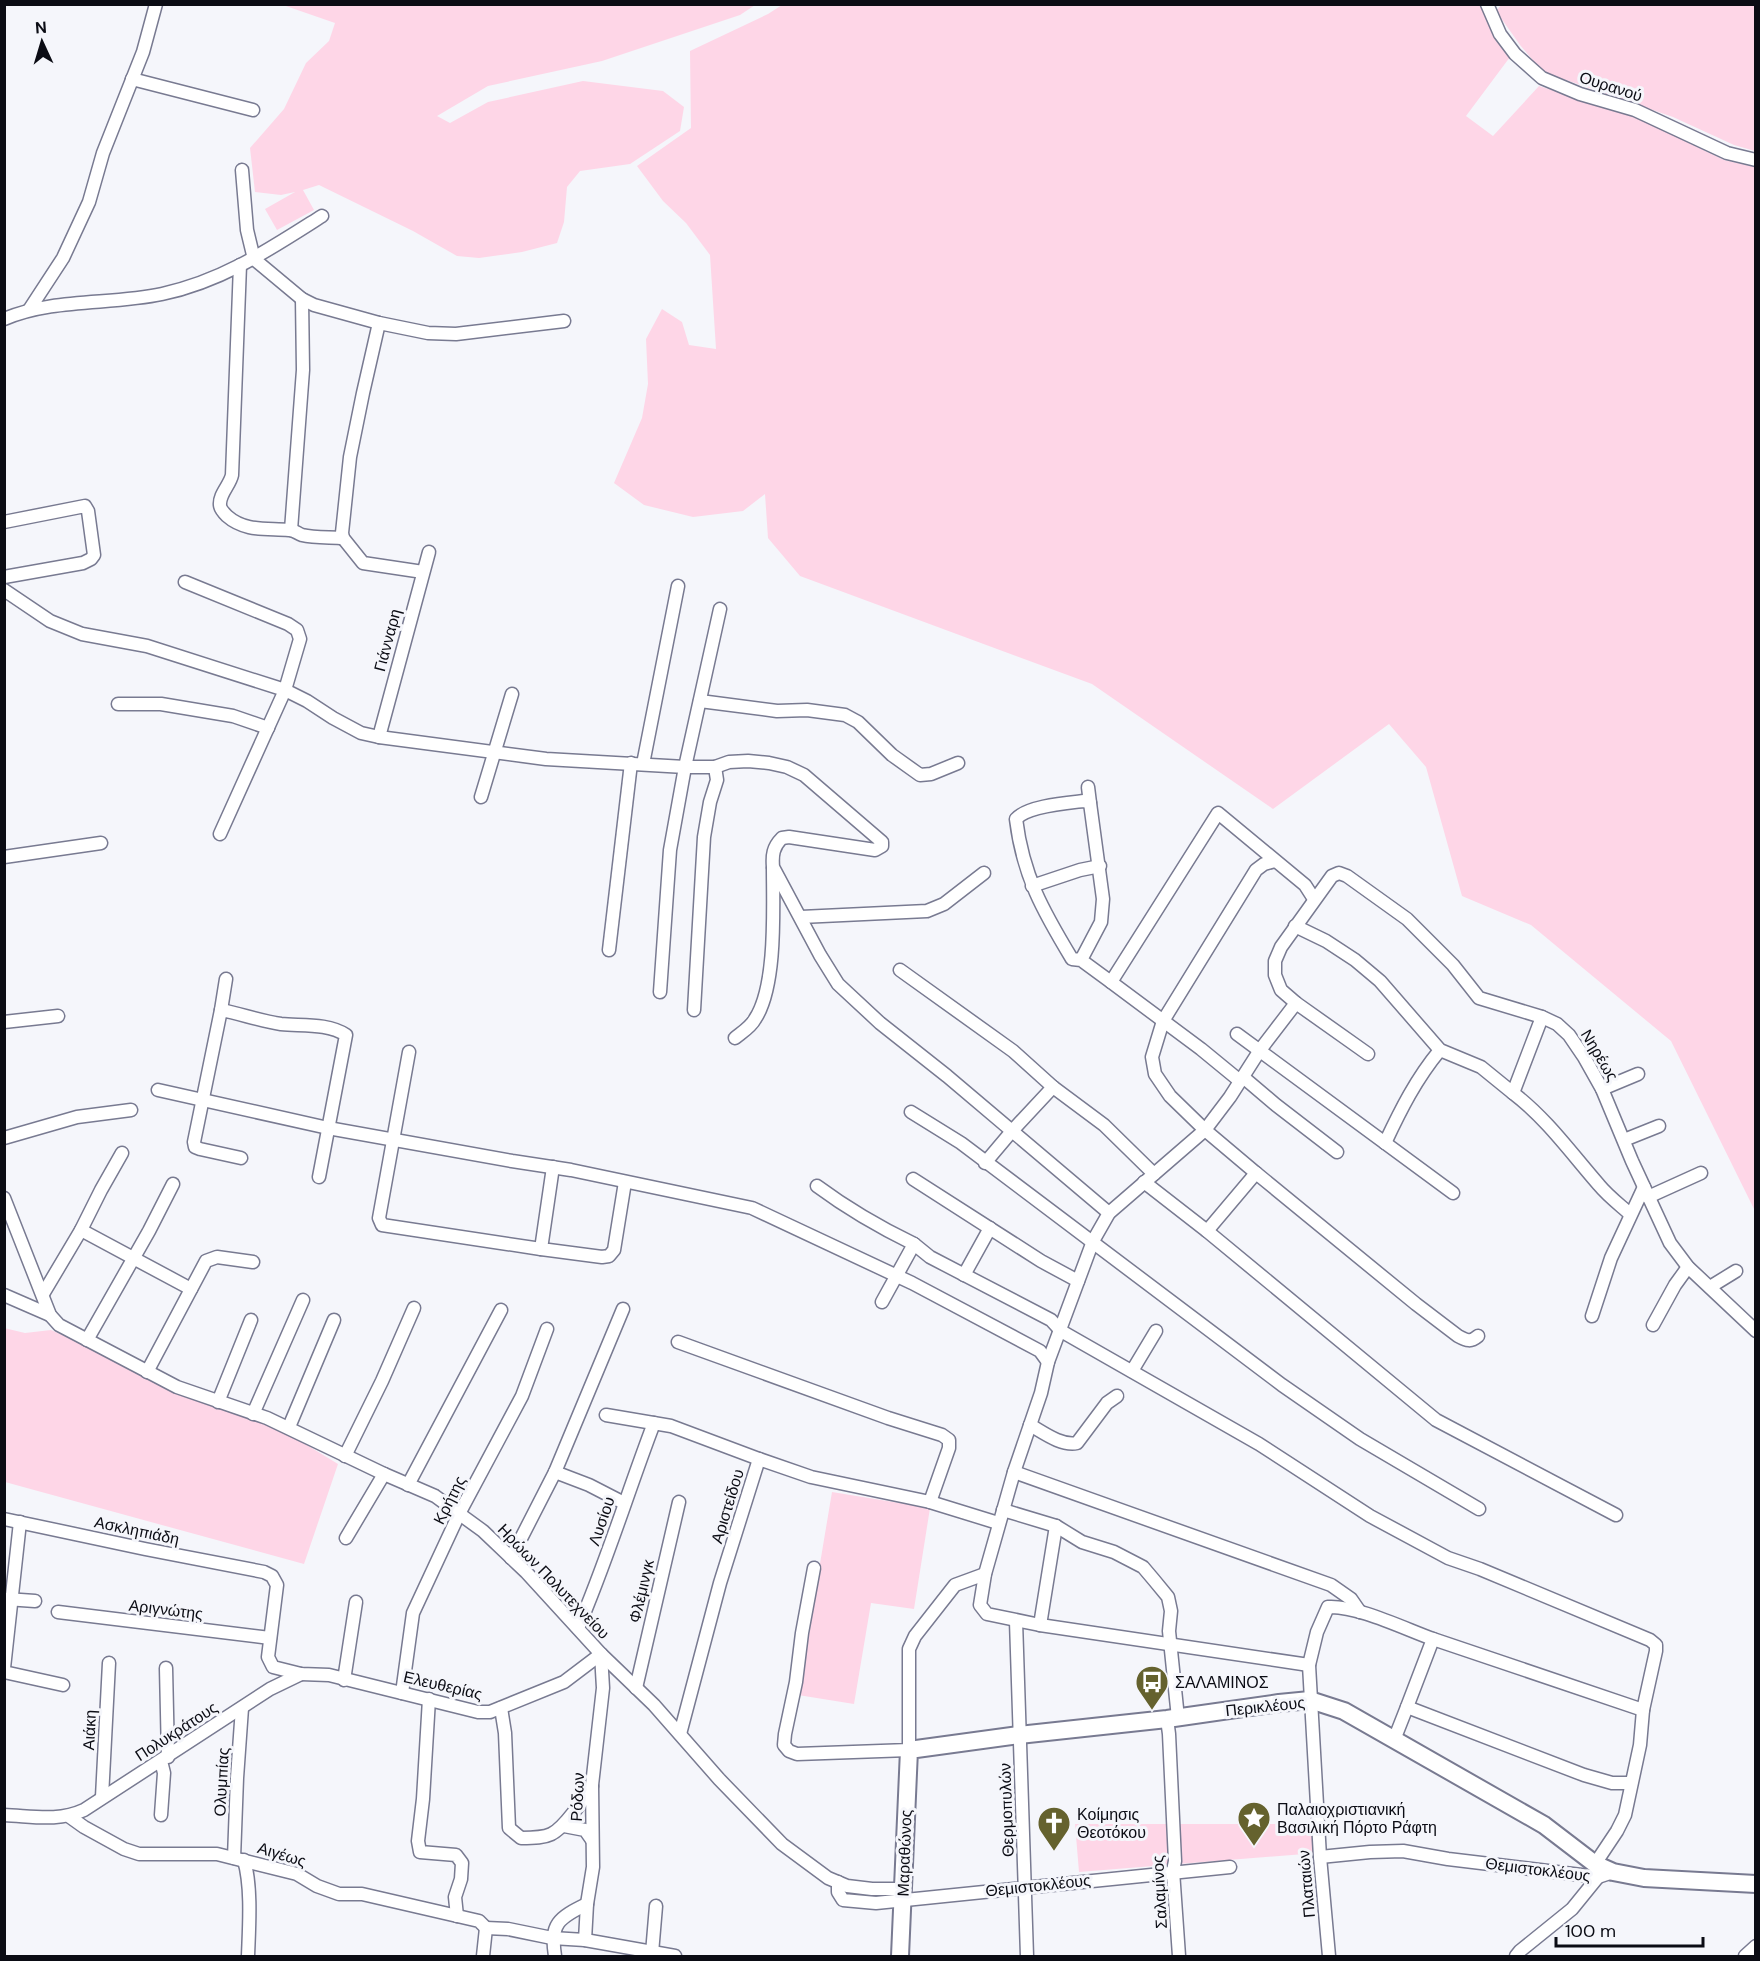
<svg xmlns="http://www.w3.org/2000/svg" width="1760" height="1961" font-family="'DM Sans',sans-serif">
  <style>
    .green { fill: #fed6e7 }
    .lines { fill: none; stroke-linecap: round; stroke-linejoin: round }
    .minor-casing { stroke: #787a91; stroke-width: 15 }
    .major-casing { stroke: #787a91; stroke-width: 20 }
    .minor { stroke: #fff; stroke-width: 12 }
    .major { stroke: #fff; stroke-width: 16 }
    .labels { text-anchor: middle; stroke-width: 6; stroke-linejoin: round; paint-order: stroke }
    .street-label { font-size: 16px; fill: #0b0c14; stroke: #f5f6fb }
    .poi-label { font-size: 16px; fill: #0b0c14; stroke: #f5f6fb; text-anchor: start }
  </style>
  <rect width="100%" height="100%" fill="#f5f6fb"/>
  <g class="green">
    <polygon points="1502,4 1755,5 1755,151 1734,145 1673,117 1543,72 1520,45 1496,11"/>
    <polygon points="283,5 755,4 755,5 740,15 602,61 488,86 437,116 450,123 488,102 583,81 663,91 684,107 680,131 630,164 580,171 567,187 564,222 557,243 522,252 479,258 457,256 413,231 319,185 303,190 314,210 277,230 265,209 295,192 281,195 255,192 250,148 284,109 306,63 329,41 335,23"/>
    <polygon points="782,5 1480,5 1493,36 1510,57 1466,116 1493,136 1539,86 1631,115 1724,160 1755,167 1755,1211 1671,1041 1531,925 1462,896 1426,767 1389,724 1273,809 1092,684 800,576 768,538 765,494 743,511 693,517 644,505 614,483 642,418 648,384 646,339 662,309 682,322 689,345 716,349 710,255 686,223 663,201 637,166 691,128 690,51 768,14"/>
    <polygon points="4,1328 25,1333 51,1330 292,1436 338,1464 304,1564 5,1482"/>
    <polygon points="832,1492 930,1508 914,1609 871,1603 854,1704 798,1695"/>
    <polygon points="1075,1824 1314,1824 1317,1853 1079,1872"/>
  </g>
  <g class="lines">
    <g class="minor-casing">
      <g id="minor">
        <polyline points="1487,4 1500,34 1515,54 1542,78 1580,94 1635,110 1727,153 1756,160"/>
        <polyline points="132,79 253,110"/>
        <polyline points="242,170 247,230 254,259 302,299 314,305 379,323 428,333 456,334 564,321"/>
        <path d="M240 265 232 475C230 485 219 494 220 505 220 509 224 513 227 516 245 532 267 528 289 530 294 530 297 533 302 535 314 538 330 537 343 538"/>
        <polyline points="29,310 63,258 89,202 103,153 143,52 156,4"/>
        <path d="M4 319C53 298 111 305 162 294 223 281 270 249 322 216"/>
        <polyline points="379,323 363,393 350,457 342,533 343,538 363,563 423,572"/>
        <polyline points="4,522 85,506 88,511 94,555 91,559 83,563 4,577"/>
        <polyline points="291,530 303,370 302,299"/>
        <polyline points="185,582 288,624 297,630 300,639 285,690 220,834"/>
        <path d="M4 590 50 621 82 634 147 646 285 690 307 701 333 718 361 733 379 737 546 759 685 767H715L729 762 748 761 769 763 787 767 804 775 882 842V846L875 850 789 837 782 838C773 847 772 855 773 867L820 955 838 984 880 1023 947 1076 1109 1213"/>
        <polyline points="700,701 777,711 807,710 845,715 858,722 892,755 920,775 931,774 958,763"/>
        <polyline points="118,704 161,704 233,716 268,728"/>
        <polyline points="379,737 429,552"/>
        <polyline points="643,764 678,586"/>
        <polyline points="1088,787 1090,803"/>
        <polyline points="481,797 512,694"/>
        <polyline points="4,857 101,843"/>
        <polyline points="1032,886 1080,870 1100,866"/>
        <polyline points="801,917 927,911 944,904 984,873"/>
        <polyline points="1295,926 1326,941 1355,960 1380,981 1440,1050 1481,1067 1513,1093 1542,1017"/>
        <polyline points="609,950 631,763"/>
        <path d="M1081 960 1072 959C1043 911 1023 876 1016 819 1027 806 1067 803 1084 801L1090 803 1103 899 1101 922 1081 960 1111 982"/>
        <polyline points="900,970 1013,1051 1053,1087 1104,1125 1154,1174"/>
        <polyline points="660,992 670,850 685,767 720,609"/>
        <polyline points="1296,1003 1260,1050 1230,1097 1205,1130 1109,1213 1093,1241 1048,1362 1041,1393 1014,1472 985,1574 980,1605 987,1614 1040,1625 1309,1665"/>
        <polyline points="221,1010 226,979"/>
        <polyline points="694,1010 704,837 710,802 717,780 715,767"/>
        <polyline points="4,1022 58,1016"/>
        <polyline points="1237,1034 1453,1193"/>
        <path d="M735 1038C741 1033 751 1027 755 1019 777 986 773 907 773 868"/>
        <polyline points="409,1052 379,1218 382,1225 541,1249"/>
        <polyline points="1368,1054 1296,1003 1281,990 1275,975 1275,961 1281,947 1332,876 1339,873 1347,876 1407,919 1453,965 1479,998 1542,1017 1557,1024 1569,1035 1584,1057 1602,1089 1632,1161 1670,1243 1688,1267 1756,1331"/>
        <polyline points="1243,1077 1276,1105 1337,1152"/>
        <polyline points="1240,1081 1201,1049 1111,982 1218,813 1305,885 1314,899"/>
        <polyline points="1602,1089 1638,1074"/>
        <polyline points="158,1090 328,1128 512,1161 571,1170 752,1208 912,1283 1040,1351 1048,1362"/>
        <path d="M1513 1093C1547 1119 1571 1153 1599 1185 1608 1196 1620 1205 1630 1214"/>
        <polyline points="911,1112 961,1143 1282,1385 1360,1439 1479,1509"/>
        <polyline points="4,1138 77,1117 131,1110"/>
        <polyline points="1624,1140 1659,1126"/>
        <path d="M1385 1143C1401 1109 1416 1079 1440 1050"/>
        <path d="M241 1158 200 1149 195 1147 194 1142 221 1010C241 1014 261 1021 281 1024 302 1026 328 1023 346 1035L319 1177"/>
        <polyline points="985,1163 1012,1131 1053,1087"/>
        <polyline points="553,1167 541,1249 602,1257 609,1256 614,1250 625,1182"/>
        <polyline points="1256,1173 1205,1130 1170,1096 1155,1074 1152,1057 1163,1021 1256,870 1264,864 1275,861"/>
        <polyline points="913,1179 1041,1261 1078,1281"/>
        <polyline points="1144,1182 1207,1231 1436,1420 1616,1515"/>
        <path d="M817 1186C848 1209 879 1227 914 1244L882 1302"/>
        <polyline points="1648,1197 1701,1173"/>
        <polyline points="4,1198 50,1315 59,1325 177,1387 267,1418 384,1474 435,1496 483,1531 526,1572 601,1654 654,1705 719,1779 782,1844 828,1878 847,1886 872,1889 902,1889"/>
        <polyline points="81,1230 191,1289"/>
        <path d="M1207 1231 1256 1173 1416 1304 1458 1336C1467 1341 1471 1342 1478 1336"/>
        <polyline points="914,1244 930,1257 1051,1320 1061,1331 1259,1444 1370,1516 1448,1558 1480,1569 1650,1640 1656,1645 1656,1651 1643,1710 1640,1745 1625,1815 1617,1831 1595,1864"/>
        <polyline points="964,1275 990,1228"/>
        <polyline points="1710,1287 1736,1271"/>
        <polyline points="43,1294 81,1230 101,1190 122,1153"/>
        <polyline points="4,1295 50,1315"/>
        <polyline points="1592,1316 1611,1258 1644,1187"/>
        <polyline points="1653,1325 1675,1285 1688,1267"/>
        <polyline points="87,1340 149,1231 173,1184"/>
        <polyline points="678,1342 888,1418 942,1435 949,1440 949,1448 930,1502"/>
        <polyline points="1132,1371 1156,1331"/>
        <polyline points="147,1372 206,1261 217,1257 253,1262"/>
        <polyline points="218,1402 251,1320"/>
        <polyline points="253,1414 303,1300"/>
        <polyline points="606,1415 671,1426 759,1459"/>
        <path d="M1030 1425C1044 1433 1061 1446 1077 1443L1107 1403 1117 1396"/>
        <polyline points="289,1427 334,1320"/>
        <polyline points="345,1456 382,1381 414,1308"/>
        <polyline points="555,1472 589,1485 624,1503"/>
        <polyline points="1014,1472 1331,1585 1351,1599 1360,1612"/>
        <polyline points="408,1485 501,1310"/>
        <polyline points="1003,1510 1056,1526 1082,1542 1114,1552 1143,1567 1154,1580 1168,1597 1171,1611 1169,1631 1178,1718"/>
        <polyline points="4,1519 145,1549 264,1572 272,1576 277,1585 268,1657 273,1667 301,1674 329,1675 478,1712 490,1712 564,1682 601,1654"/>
        <polyline points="346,1538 384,1474"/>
        <polyline points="511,1558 555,1472 623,1309"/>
        <polyline points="814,1568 802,1633 796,1682 785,1734 784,1745 789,1751 797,1754 909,1750 909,1649 915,1636 955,1585 985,1574"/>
        <polyline points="6,1599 35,1601"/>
        <polyline points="58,1612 270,1638"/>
        <polyline points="1016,1621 1027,1956"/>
        <polyline points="1040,1625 1056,1526"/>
        <path d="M578 1628C607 1561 628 1491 654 1423"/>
        <polyline points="4,1668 20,1522"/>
        <polyline points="166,1668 168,1757"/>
        <polyline points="4,1672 63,1685"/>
        <polyline points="344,1680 356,1602"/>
        <polyline points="636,1688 679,1502"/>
        <polyline points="402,1693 413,1613 460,1512 522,1396 547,1329"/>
        <polyline points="429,1699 423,1799 418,1841 420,1852 456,1855 462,1863 461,1879 455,1897 457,1916"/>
        <polyline points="1407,1707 1433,1639"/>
        <path d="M501 1708 505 1733 509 1828 521 1838C550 1838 555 1836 573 1813 580 1805 586 1796 592 1786"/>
        <polyline points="1167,1719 1169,1734 1175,1861 1173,1871 1179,1956"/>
        <polyline points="680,1734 720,1583 759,1459 811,1477 930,1502 998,1523"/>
        <polyline points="1394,1740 1407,1707 1584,1775 1612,1783 1631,1783"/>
        <polyline points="102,1797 109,1663"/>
        <path d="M4 1815C32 1816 58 1822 84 1810L270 1689 301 1674"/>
        <polyline points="161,1815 164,1773 161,1761"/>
        <polyline points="70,1817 84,1827 124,1849 139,1854 217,1854 297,1874 317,1886 339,1894 362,1894 479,1921 486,1928"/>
        <polyline points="564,1826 585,1830 592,1840"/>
        <polyline points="1320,1857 1370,1852 1403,1851 1448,1859 1598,1877 1613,1872"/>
        <polyline points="234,1858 237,1778 242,1708"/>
        <path d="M244 1860C252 1887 249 1928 248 1956"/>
        <polyline points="838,1882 838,1892 843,1900 876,1903 1230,1867"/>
        <polyline points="486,1928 508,1929 552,1938 585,1940 675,1956"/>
        <polyline points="585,1940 587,1904 593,1867 592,1785 603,1688 601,1654"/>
        <polyline points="652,1953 656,1906"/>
        <polyline points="483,1956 486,1928"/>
        <path d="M555 1956C550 1924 558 1918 587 1904"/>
        <path d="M1329 1956 1320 1857 1309 1665 1317 1632 1328 1607C1356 1605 1405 1629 1433 1639 1503 1663 1573 1687 1643 1710"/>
        <polyline points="1516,1956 1520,1951 1572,1909 1598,1877"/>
        <polyline points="1745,1956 1756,1946"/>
      </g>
    </g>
    <g class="major-casing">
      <polyline id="major" points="900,1956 909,1750 1019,1735 1167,1719 1279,1703 1310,1700 1344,1711 1544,1825 1595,1864 1613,1872 1644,1878 1756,1884"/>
    </g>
    <use href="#minor" class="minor"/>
    <use href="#major" class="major"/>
  </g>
  <defs>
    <g id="bus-pin" transform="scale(1.725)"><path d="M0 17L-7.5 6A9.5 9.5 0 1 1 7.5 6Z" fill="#65622e" stroke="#f5f6fb"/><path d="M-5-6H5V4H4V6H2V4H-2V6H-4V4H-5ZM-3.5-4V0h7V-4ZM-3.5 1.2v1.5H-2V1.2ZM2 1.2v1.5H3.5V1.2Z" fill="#fff"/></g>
    <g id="sight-pin" transform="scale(1.725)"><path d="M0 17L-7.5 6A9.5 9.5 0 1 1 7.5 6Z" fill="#65622e" stroke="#f5f6fb"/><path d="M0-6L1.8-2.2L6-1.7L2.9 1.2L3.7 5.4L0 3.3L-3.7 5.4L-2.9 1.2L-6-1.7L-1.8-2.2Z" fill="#fff"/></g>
    <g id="church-pin" transform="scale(1.725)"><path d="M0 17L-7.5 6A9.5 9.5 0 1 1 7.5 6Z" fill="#65622e" stroke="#f5f6fb"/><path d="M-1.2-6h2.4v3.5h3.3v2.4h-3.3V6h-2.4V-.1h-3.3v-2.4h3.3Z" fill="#fff"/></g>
  </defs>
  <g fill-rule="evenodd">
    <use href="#bus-pin" x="1152" y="1682"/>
    <use href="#sight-pin" x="1254" y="1818"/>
    <use href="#church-pin" x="1054" y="1823"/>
  </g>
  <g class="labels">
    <g class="street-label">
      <text transform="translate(1611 86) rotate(18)" y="6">Ουρανού</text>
      <text transform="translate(387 640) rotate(-75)" y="6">Γιάνναρη</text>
      <text transform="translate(1600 1055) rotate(59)" y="6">Νηρέως</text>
      <text transform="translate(449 1500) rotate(-63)" y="6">Κρήτης</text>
      <text transform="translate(727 1506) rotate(-73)" y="6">Αριστείδου</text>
      <text transform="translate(601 1521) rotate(-71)" y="6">Λυσίου</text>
      <text transform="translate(137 1530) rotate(12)" y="6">Ασκληπιάδη</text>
      <text transform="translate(554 1581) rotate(46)" y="6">Ηρώων Πολυτεχνείου</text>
      <text transform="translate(641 1591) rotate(-77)" y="6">Φλέμινγκ</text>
      <text transform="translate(166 1609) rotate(7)" y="6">Αριγνώτης</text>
      <text transform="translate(443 1685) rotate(13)" y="6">Ελευθερίας</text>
      <text transform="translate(1265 1706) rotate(-6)" y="6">Περικλέους</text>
      <text transform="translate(89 1730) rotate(-87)" y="6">Αιάκη</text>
      <text transform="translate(176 1731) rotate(-33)" y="6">Πολυκράτους</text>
      <text transform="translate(221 1782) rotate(-87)" y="6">Ολυμπίας</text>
      <text transform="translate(577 1797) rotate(-87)" y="6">Ρόδων</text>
      <text transform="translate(1006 1810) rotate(-92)" y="6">Θερμοπυλών</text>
      <text transform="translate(904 1853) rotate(-88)" y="6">Μαραθώνος</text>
      <text transform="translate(282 1854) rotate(17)" y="6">Αιγέως</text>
      <text transform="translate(1538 1869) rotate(7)" y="6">Θεμιστοκλέους</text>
      <text transform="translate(1306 1884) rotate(-95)" y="6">Πλαταιών</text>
      <text transform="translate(1038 1885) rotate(-6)" y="6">Θεμιστοκλέους</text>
      <text transform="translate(1159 1892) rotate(-93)" y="6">Σαλαμίνος</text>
    </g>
    <g class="poi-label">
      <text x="1175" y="1688">ΣΑΛΑΜΙΝΟΣ</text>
      <text x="1277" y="1815">Παλαιοχριστιανική<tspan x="1277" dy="18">Βασιλική Πόρτο Ράφτη</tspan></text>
      <text x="1077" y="1820">Κοίμησις<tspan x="1077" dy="18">Θεοτόκου</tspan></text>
    </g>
  </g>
  <rect width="1760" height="1961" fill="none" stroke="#0b0c14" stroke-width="12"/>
  <g transform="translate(42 42) rotate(356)" stroke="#f5f6fb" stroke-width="4.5" paint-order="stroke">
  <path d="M0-4.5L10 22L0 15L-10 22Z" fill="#0b0c14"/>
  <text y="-9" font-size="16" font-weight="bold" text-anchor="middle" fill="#0b0c14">N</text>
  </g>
  <path d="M1556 1937v9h147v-9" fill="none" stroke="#0b0c14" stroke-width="3"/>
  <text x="1565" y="1937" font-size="18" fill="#0b0c14" stroke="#f5f6fb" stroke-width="4.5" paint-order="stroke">100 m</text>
</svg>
